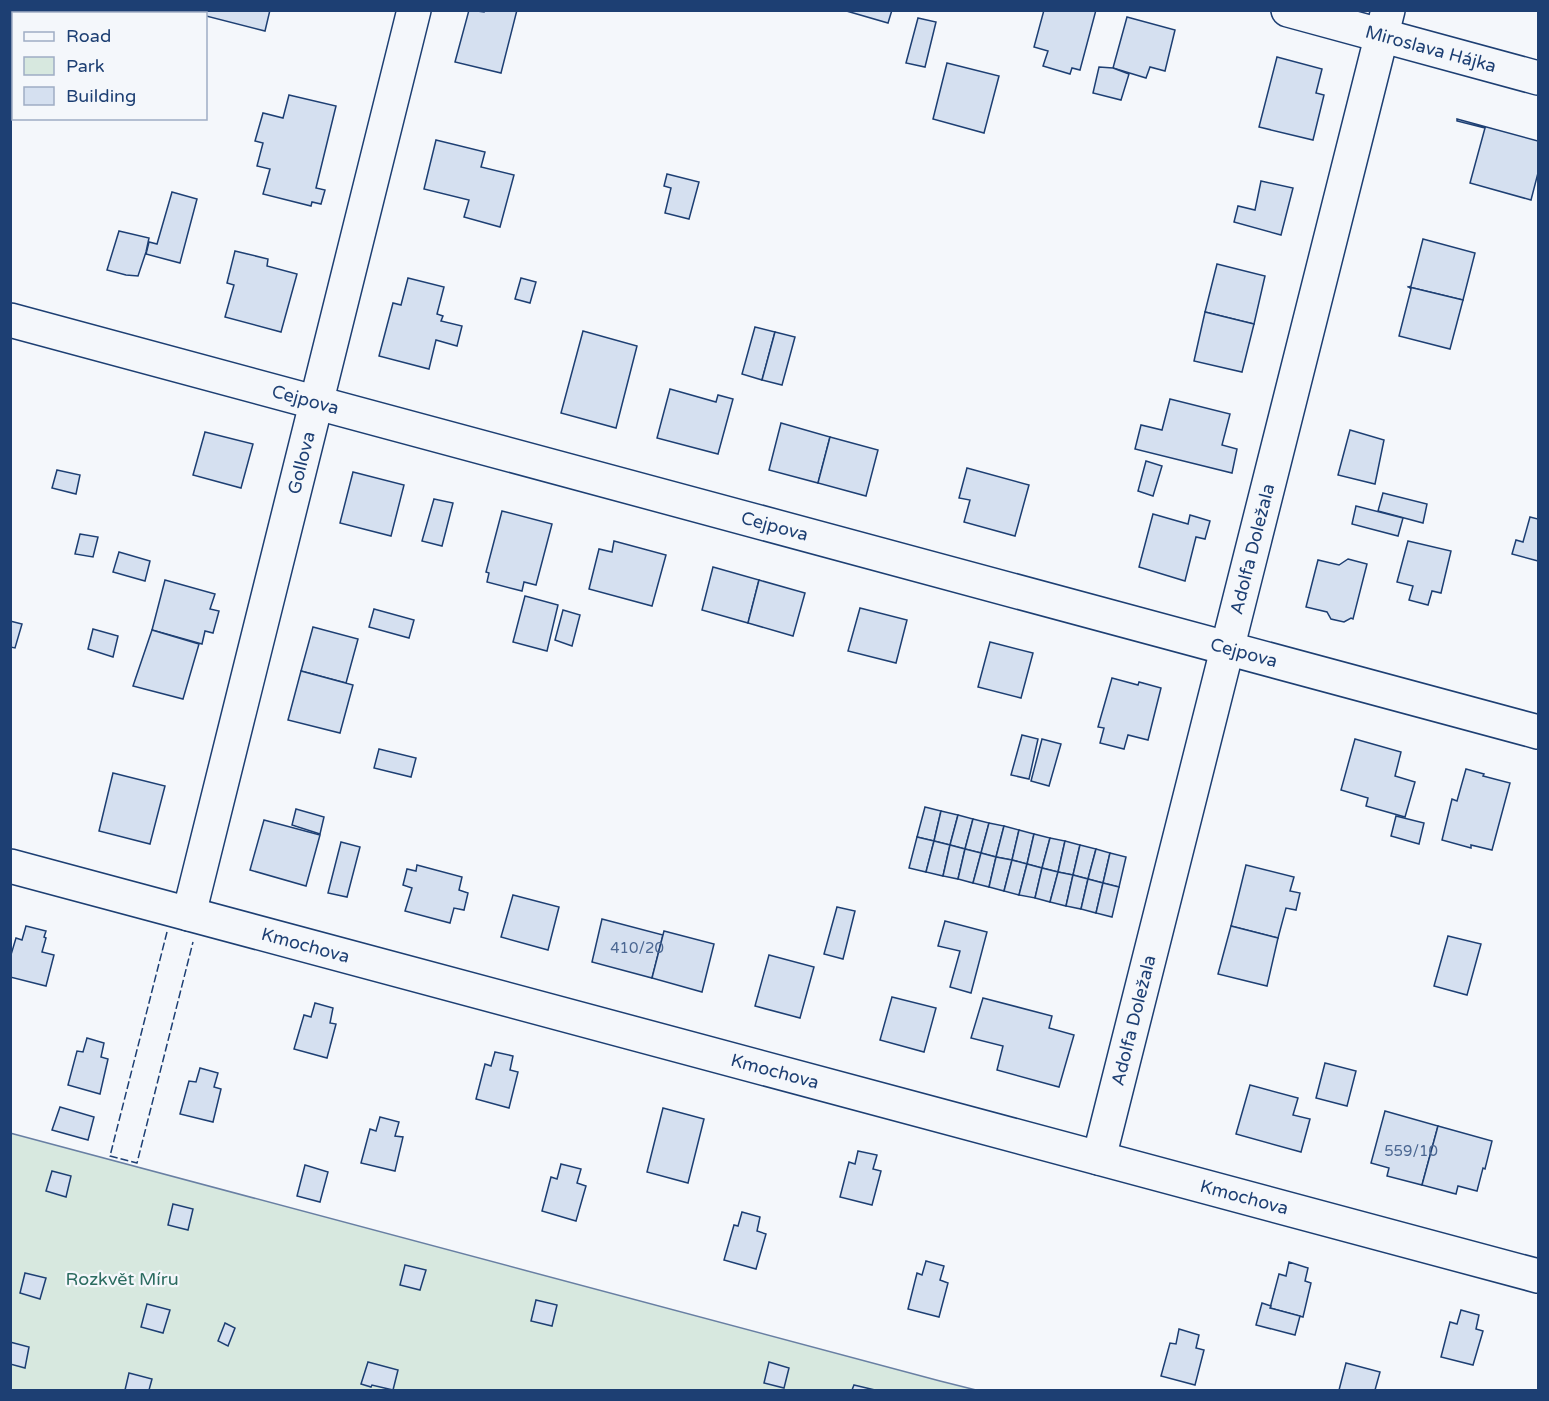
<svg xmlns="http://www.w3.org/2000/svg" width="1549" height="1401" font-family="'Varela Round',sans-serif">
  <style>
    .green { fill: #d7e8df; stroke: #687fa3; stroke-width: 1.5 }
    .building { fill: #d5e0f0; stroke: #1d3f73; stroke-width: 1.5 }
    .lines { fill: none; stroke-linecap: round; stroke-linejoin: round }
    .minor-casing { stroke: #1d3f73; stroke-width: 36 }
    .minor { stroke: #f4f7fb; stroke-width: 33 }
    .fence { stroke: #1d3f73; stroke-width: 1.5; stroke-dasharray: 8 3; stroke-linecap: butt }
    .labels { text-anchor: middle; stroke-width: 4.5; stroke-linejoin: round; paint-order: stroke }
    .number-label { font-size: 15px; fill: #4b6792 }
    .street-label { font-size: 18px; fill: #1d3f73; stroke: #f4f7fb }
    .park-label { font-size: 18px; fill: #2c6c60; stroke: #f4f7fb }
  </style>
  <rect width="100%" height="100%" fill="#f4f7fb"/>
  <polygon class="green" points="10,1133 940,1381 976,1390 11,1390"/>
  <g class="building">
    <polygon points="197,10 270,10 265,31 206,16 206,14 196,14"/>
    <polygon points="469,10 484,12 484,10 517,10 501,73 455,62"/>
    <polygon points="843,10 892,10 888,23"/>
    <polygon points="1044,10 1096,10 1080,70 1072,68 1070,74 1043,66 1048,51 1034,47"/>
    <polygon points="1127,17 1175,30 1165,71 1150,67 1146,78 1113,68"/>
    <polygon points="918,18 936,22 925,67 906,63"/>
    <polygon points="1277,57 1322,69 1316,93 1324,95 1313,140 1259,127"/>
    <polygon points="947,63 999,76 984,133 933,119"/>
    <polygon points="1099,67 1113,68 1129,74 1121,100 1093,93"/>
    <polygon points="289,95 336,106 316,188 325,190 321,204 312,202 311,206 263,194 270,169 257,166 263,143 255,141 263,113 283,118"/>
    <polygon points="1457,119 1538,141 1538,173 1531,200 1470,183 1485,128 1457,121"/>
    <polygon points="436,140 485,152 481,167 514,175 500,227 464,217 469,200 424,189"/>
    <polygon points="667,174 699,182 689,219 665,213 671,188 664,186"/>
    <polygon points="1261,181 1293,188 1281,235 1234,222 1238,206 1255,210"/>
    <polygon points="172,192 197,199 180,263 146,254 149,242 157,244"/>
    <polygon points="119,231 149,238 146,252 138,276 126,275 107,270"/>
    <polygon points="1423,239 1475,253 1463,300 1409,287 1411,286"/>
    <polygon points="235,251 268,259 267,266 297,274 281,332 225,317 234,285 227,283"/>
    <polygon points="1217,264 1265,276 1254,324 1205,312"/>
    <polygon points="408,278 444,287 437,314 443,316 441,321 462,326 457,346 436,340 429,369 379,356 393,303 401,305"/>
    <polygon points="521,278 536,282 530,303 515,299"/>
    <polygon points="1409,287 1463,300 1450,349 1399,336 1411,289"/>
    <polygon points="1205,312 1254,324 1242,372 1194,361"/>
    <polygon points="755,327 775,332 762,380 742,374"/>
    <polygon points="583,331 637,346 616,428 561,413"/>
    <polygon points="775,332 795,337 782,385 762,380"/>
    <polygon points="670,389 716,402 718,395 733,399 718,454 657,438"/>
    <polygon points="1170,399 1230,414 1222,445 1237,449 1232,473 1135,449 1141,425 1162,430"/>
    <polygon points="781,423 830,437 818,483 769,470"/>
    <polygon points="1350,430 1384,440 1375,484 1338,475"/>
    <polygon points="205,432 253,444 241,488 193,475"/>
    <polygon points="830,437 878,450 866,496 818,483"/>
    <polygon points="1146,461 1162,466 1153,496 1138,491"/>
    <polygon points="967,468 1029,485 1015,536 964,522 970,500 959,498"/>
    <polygon points="57,470 80,475 76,494 52,488"/>
    <polygon points="353,472 404,485 391,536 340,523"/>
    <polygon points="1383,493 1427,504 1423,523 1378,511"/>
    <polygon points="434,499 453,503 442,546 422,541"/>
    <polygon points="1356,506 1403,518 1398,536 1352,524"/>
    <polygon points="502,511 552,524 536,585 524,582 522,591 487,582 489,573 486,572"/>
    <polygon points="1153,514 1188,524 1190,515 1210,521 1205,539 1196,537 1185,581 1139,567"/>
    <polygon points="1530,517 1538,519 1538,561 1512,554 1516,540 1523,542"/>
    <polygon points="80,534 98,537 93,557 75,554"/>
    <polygon points="614,541 666,555 652,606 589,589 599,549 612,552"/>
    <polygon points="1408,541 1451,551 1441,593 1432,591 1428,605 1409,600 1413,586 1397,582"/>
    <polygon points="119,552 150,561 145,581 113,572"/>
    <polygon points="1348,559 1367,564 1353,619 1351,618 1344,622 1331,619 1327,612 1306,607 1318,560 1339,565"/>
    <polygon points="713,567 759,580 748,623 702,610"/>
    <polygon points="165,580 215,594 210,609 219,611 213,633 205,631 202,644 152,630"/>
    <polygon points="759,580 805,593 793,636 748,623"/>
    <polygon points="525,596 558,605 547,651 513,642"/>
    <polygon points="860,608 907,620 896,663 848,651"/>
    <polygon points="374,609 414,620 409,638 369,627"/>
    <polygon points="563,610 580,615 572,646 555,640"/>
    <polygon points="10,621 22,624 15,648 10,647"/>
    <polygon points="313,627 358,639 346,683 301,671"/>
    <polygon points="93,629 118,636 113,657 88,649"/>
    <polygon points="152,630 199,644 183,699 133,686"/>
    <polygon points="990,642 1033,653 1021,698 978,687"/>
    <polygon points="301,671 353,685 340,733 288,720"/>
    <polygon points="1112,678 1138,685 1139,682 1161,688 1148,740 1128,735 1124,749 1100,743 1104,728 1098,727"/>
    <polygon points="1022,735 1038,739 1029,779 1011,775"/>
    <polygon points="1042,739 1061,744 1049,786 1031,781"/>
    <polygon points="1355,739 1401,752 1395,776 1415,782 1405,817 1366,806 1368,798 1341,790"/>
    <polygon points="379,749 416,758 411,777 374,768"/>
    <polygon points="1466,769 1484,774 1483,776 1510,783 1492,850 1471,845 1471,848 1442,840 1452,799 1457,801"/>
    <polygon points="113,773 165,786 150,844 99,831"/>
    <polygon points="925,807 941,811 934,841 917,837"/>
    <polygon points="296,809 324,817 320,834 292,825"/>
    <polygon points="941,811 958,815 950,845 934,841"/>
    <polygon points="958,815 973,819 965,849 950,845"/>
    <polygon points="1396,816 1424,823 1419,844 1391,836"/>
    <polygon points="973,819 989,823 981,853 965,849"/>
    <polygon points="264,820 320,835 306,886 250,870"/>
    <polygon points="989,823 1004,826 996,857 981,853"/>
    <polygon points="1004,826 1019,830 1012,860 996,857"/>
    <polygon points="1019,830 1034,834 1027,864 1012,860"/>
    <polygon points="1034,834 1050,838 1042,868 1027,864"/>
    <polygon points="917,837 934,841 926,872 909,868"/>
    <polygon points="1050,838 1065,841 1058,872 1042,868"/>
    <polygon points="934,841 950,845 943,876 926,872"/>
    <polygon points="1065,841 1080,845 1073,875 1058,872"/>
    <polygon points="341,842 360,847 347,897 328,893"/>
    <polygon points="950,845 965,849 958,879 943,876"/>
    <polygon points="1080,845 1096,849 1088,879 1073,875"/>
    <polygon points="965,849 981,853 973,883 958,879"/>
    <polygon points="1096,849 1110,853 1103,883 1088,879"/>
    <polygon points="981,853 996,857 989,887 973,883"/>
    <polygon points="1110,853 1126,857 1119,887 1103,883"/>
    <polygon points="996,857 1012,860 1004,891 989,887"/>
    <polygon points="1012,860 1027,864 1019,895 1004,891"/>
    <polygon points="1027,864 1042,868 1035,898 1019,895"/>
    <polygon points="417,865 462,877 459,890 468,893 464,910 454,908 450,923 405,911 412,888 403,885 407,869 416,871"/>
    <polygon points="1246,865 1294,877 1290,891 1300,893 1296,910 1286,908 1278,938 1231,926"/>
    <polygon points="1042,868 1058,872 1050,902 1035,898"/>
    <polygon points="1058,872 1073,875 1066,906 1050,902"/>
    <polygon points="1073,875 1088,879 1081,909 1066,906"/>
    <polygon points="1088,879 1103,883 1096,913 1081,909"/>
    <polygon points="1103,883 1119,887 1112,917 1096,913"/>
    <polygon points="513,895 559,907 548,950 501,937"/>
    <polygon points="837,907 855,911 843,959 824,954"/>
    <polygon points="602,919 663,935 652,978 592,962"/>
    <polygon points="945,921 987,932 971,993 950,987 960,951 938,946"/>
    <polygon points="26,926 46,931 44,937 46,938 42,952 54,955 46,986 10,977 10,958 16,938 22,940"/>
    <polygon points="1231,926 1278,938 1267,986 1218,974"/>
    <polygon points="664,931 714,944 702,992 652,978"/>
    <polygon points="1448,936 1481,944 1467,995 1434,986"/>
    <polygon points="769,955 814,967 800,1018 755,1006"/>
    <polygon points="892,997 936,1008 924,1052 880,1040"/>
    <polygon points="983,998 1052,1016 1049,1028 1074,1035 1059,1087 997,1070 1003,1046 971,1038"/>
    <polygon points="315,1003 333,1008 330,1023 336,1024 327,1058 294,1049 304,1015 311,1017"/>
    <polygon points="87,1038 104,1043 101,1057 108,1059 100,1094 68,1085 77,1051 83,1052"/>
    <polygon points="495,1052 513,1056 510,1070 518,1072 509,1108 476,1099 485,1064 491,1066"/>
    <polygon points="1325,1063 1356,1071 1347,1106 1316,1098"/>
    <polygon points="200,1068 218,1073 214,1087 221,1089 213,1122 180,1114 189,1081 196,1082"/>
    <polygon points="1250,1085 1298,1098 1293,1115 1310,1119 1301,1152 1236,1134"/>
    <polygon points="60,1107 94,1117 88,1140 52,1130"/>
    <polygon points="663,1108 704,1119 688,1183 647,1172"/>
    <polygon points="1385,1111 1438,1126 1422,1185 1387,1176 1389,1168 1371,1163"/>
    <polygon points="380,1117 399,1122 395,1136 403,1137 395,1171 361,1163 370,1129 376,1131"/>
    <polygon points="1438,1126 1492,1141 1485,1169 1483,1168 1477,1191 1458,1186 1456,1194 1422,1185"/>
    <polygon points="858,1151 877,1155 873,1169 881,1171 872,1205 840,1197 849,1162 855,1164"/>
    <polygon points="561,1164 581,1169 577,1183 586,1186 576,1221 542,1211 551,1177 557,1179"/>
    <polygon points="305,1165 328,1172 320,1202 297,1196"/>
    <polygon points="52,1171 71,1176 66,1197 46,1191"/>
    <polygon points="173,1204 193,1209 188,1230 168,1225"/>
    <polygon points="742,1212 760,1217 757,1231 766,1234 756,1269 724,1260 734,1225 738,1226"/>
    <polygon points="926,1261 944,1266 940,1280 948,1283 939,1317 908,1309 917,1273 922,1275"/>
    <polygon points="1289,1262 1308,1268 1305,1281 1311,1283 1303,1317 1270,1308 1279,1274 1286,1276"/>
    <polygon points="405,1265 426,1270 420,1290 400,1285"/>
    <polygon points="25,1273 46,1278 40,1299 20,1293"/>
    <polygon points="536,1300 557,1305 552,1326 531,1321"/>
    <polygon points="1262,1303 1271,1306 1270,1308 1300,1316 1295,1335 1256,1325"/>
    <polygon points="147,1304 170,1310 163,1333 141,1327"/>
    <polygon points="1461,1310 1479,1315 1476,1329 1483,1331 1473,1365 1441,1357 1450,1322 1457,1324"/>
    <polygon points="225,1323 235,1328 228,1346 218,1341"/>
    <polygon points="1179,1329 1199,1335 1196,1348 1204,1350 1195,1385 1161,1376 1170,1343 1176,1344"/>
    <polygon points="10,1342 29,1347 25,1368 10,1364"/>
    <polygon points="368,1362 398,1370 393,1390 372,1385 371,1387 361,1384"/>
    <polygon points="769,1362 789,1368 784,1388 764,1383"/>
    <polygon points="1346,1363 1380,1372 1375,1390 1339,1390"/>
    <polygon points="129,1373 152,1379 149,1390 125,1390"/>
    <polygon points="854,1385 875,1390 852,1390"/>
  </g>
  <g class="lines">
    <g class="minor-casing">
      <g id="minor">
        <path id="s1" d="M1288 10 1538 78"/>
        <path id="s2" d="M10 320 1538 732"/>
        <path id="s3" d="M10 866 1538 1276"/>
        <path id="s4" d="M189 914 414 10"/>
        <path id="s5" d="M1099 1158 1388 10"/>
      </g>
    </g>
    <use href="#minor" class="minor"/>
    <polyline class="fence" points="167,932 110,1156 137,1163 193,942"/>
  </g>
  <g class="labels">
    <g class="number-label">
      <text x="637" y="953">410/20</text>
      <text x="1411" y="1156">559/10</text>
    </g>
    <g class="street-label">
      <text dy="6" stroke="none"><textPath href="#s1" startOffset="148">Miroslava Hájka</textPath></text>
      <text dy="6" stroke="none"><textPath href="#s2" startOffset="306">Cejpova</textPath></text>
      <text dy="6" stroke="none"><textPath href="#s4" startOffset="465">Gollova</textPath></text>
      <text dy="6" stroke="none"><textPath href="#s2" startOffset="792">Cejpova</textPath></text>
      <text dy="6" stroke="none"><textPath href="#s5" startOffset="628">Adolfa Doležala</textPath></text>
      <text dy="6" stroke="none"><textPath href="#s2" startOffset="1278">Cejpova</textPath></text>
      <text dy="6" stroke="none"><textPath href="#s3" startOffset="306">Kmochova</textPath></text>
      <text dy="6" stroke="none"><textPath href="#s5" startOffset="142">Adolfa Doležala</textPath></text>
      <text dy="6" stroke="none"><textPath href="#s3" startOffset="792">Kmochova</textPath></text>
      <text dy="6" stroke="none"><textPath href="#s3" startOffset="1278">Kmochova</textPath></text>
    </g>
    <g class="park-label">
      <text x="122" y="1285">Rozkvět Míru</text>
    </g>
  </g>
  <rect width="1549" height="1401" fill="none" stroke="#1d3f73" stroke-width="24"/>
  <rect x="12" y="12" width="195" height="108" fill="#f4f7fb" stroke="#9eadc5" stroke-width="1.5"/>
  <rect x="24" y="32" width="30" height="9" fill="#f4f7fb" stroke="#9eadc5" stroke-width="1.5"/>
  <text x="66" y="42" font-size="18" fill="#1d3f73">Road</text>
  <rect x="24" y="57" width="30" height="18" fill="#d7e8df" stroke="#9eadc5" stroke-width="1.5"/>
  <text x="66" y="72" font-size="18" fill="#1d3f73">Park</text>
  <rect x="24" y="87" width="30" height="18" fill="#d5e0f0" stroke="#9eadc5" stroke-width="1.5"/>
  <text x="66" y="102" font-size="18" fill="#1d3f73">Building</text>
</svg>
